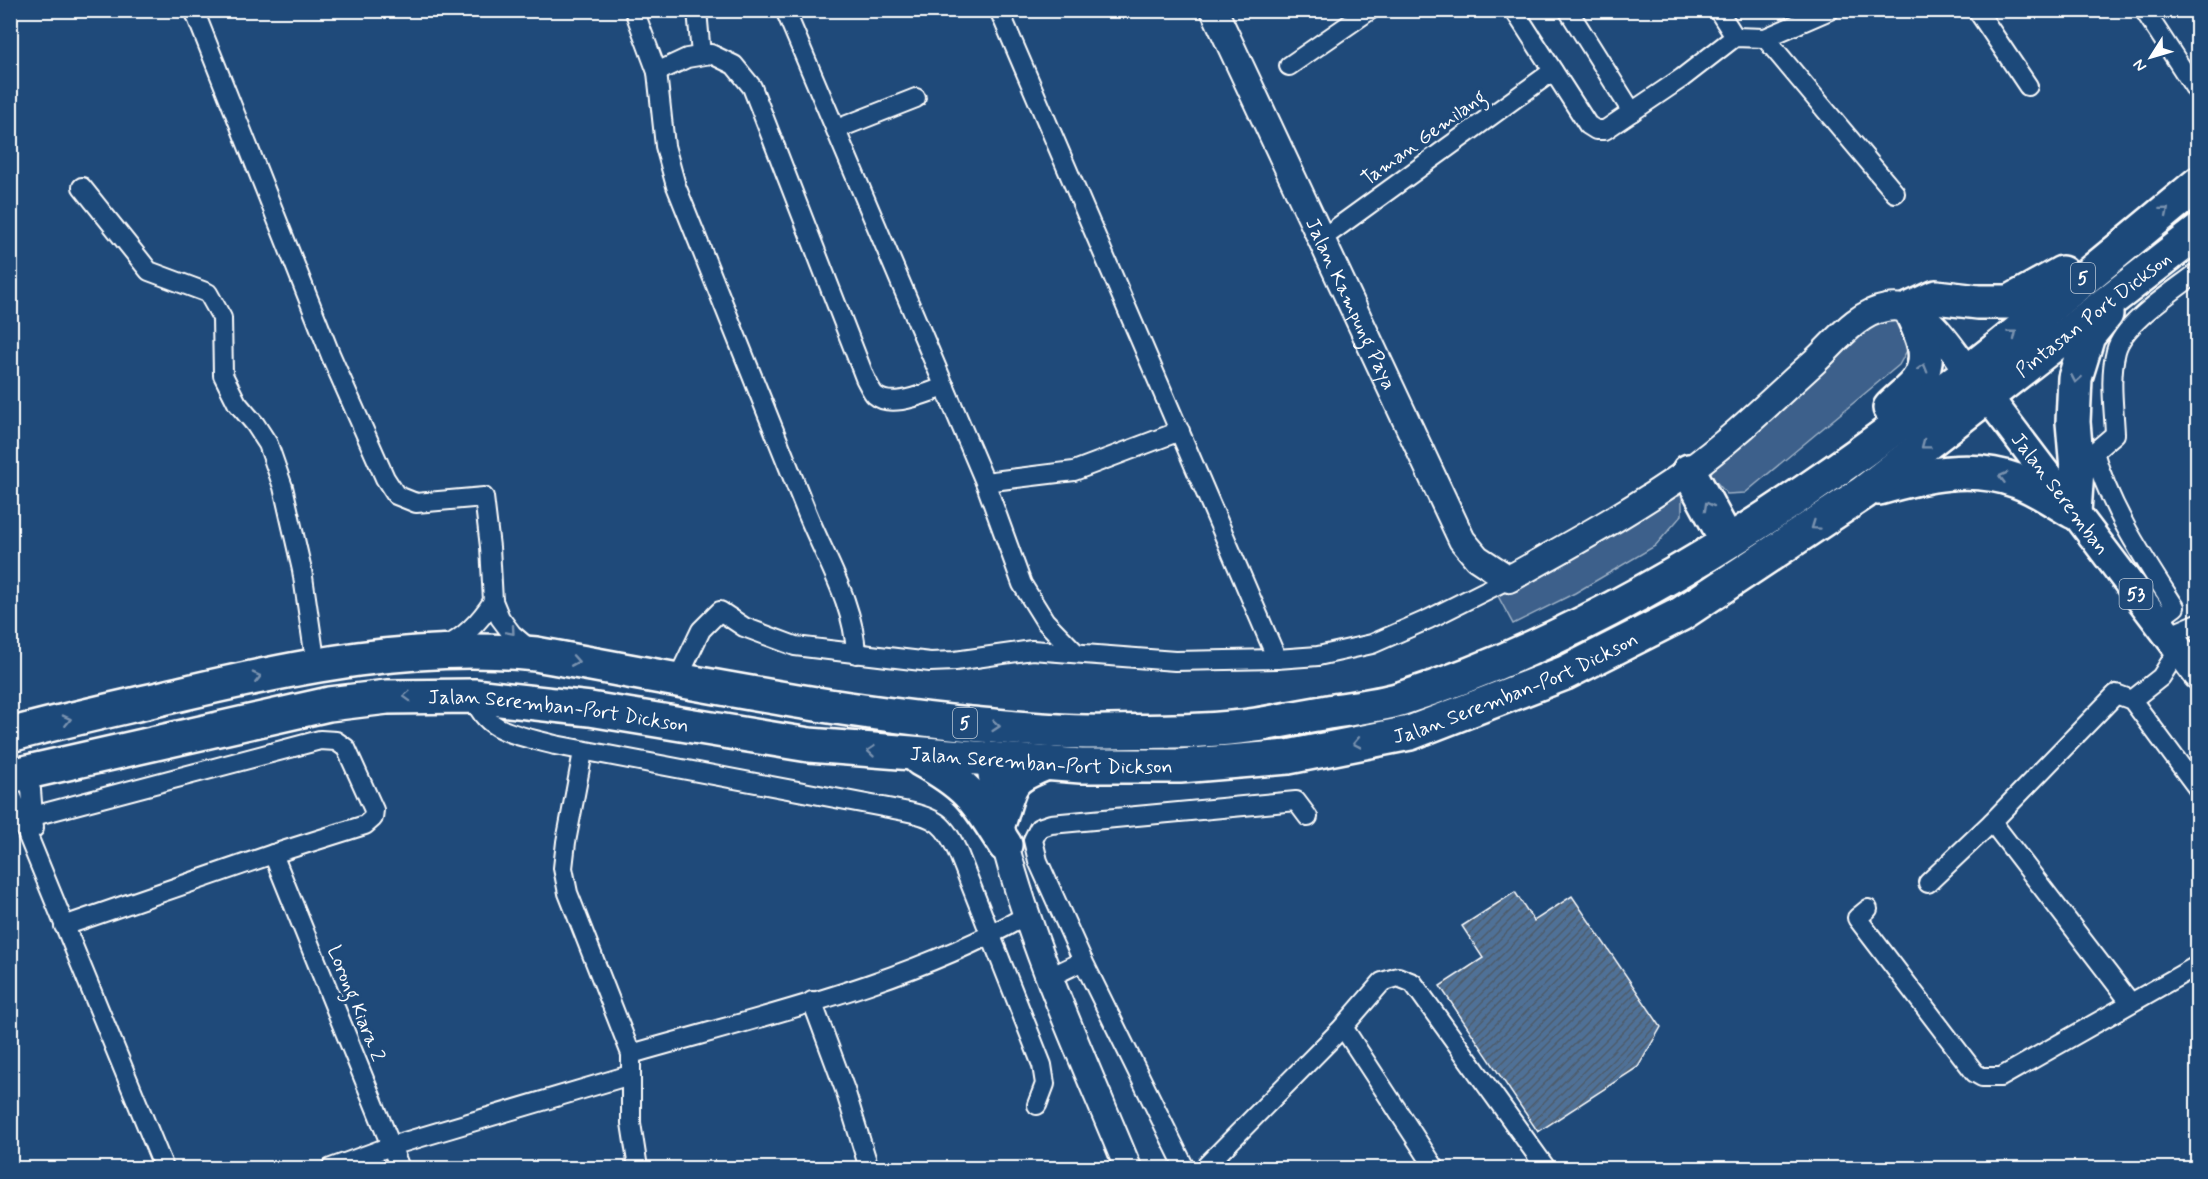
<svg xmlns="http://www.w3.org/2000/svg" width="2208" height="1179" font-family="Mynerve,sans-serif">
  <style>
    .green { fill: #3c618b; stroke: #9eb0c5; stroke-width: 1.5 }
    .building { fill: url(#building-hatch); stroke: #fff; stroke-width: 1.5 }
    .lines { fill: none; stroke-linecap: round; stroke-linejoin: round }
    .street-casing { stroke: #fff; stroke-width: 22 }
    .secondary-casing { stroke: #fff; stroke-width: 30 }
    .primary-casing { stroke: #fff; stroke-width: 33 }
    .highway-casing { stroke: #fff; stroke-width: 38 }
    .street { stroke: #1f4a7a; stroke-width: 18 }
    .secondary { stroke: #1f4a7a; stroke-width: 26 }
    .primary { stroke: #1f4a7a; stroke-width: 28 }
    .highway { stroke: #1f4a7a; stroke-width: 33 }
    .oneway { stroke: #7992af }
    .labels { text-anchor: middle; stroke-width: 6; stroke-linejoin: round; paint-order: stroke }
    .shield { fill: #1f4a7a; stroke: #bcc9d7; stroke-width: 1.5 }
    .shield-label { font-size: 18px; font-weight: bold; fill: #fff }
    .street-label { font-size: 20px; fill: #fff; stroke: #1f4a7a }
  </style>
  <defs>
    <pattern id="building-hatch" width="6" height="6" patternUnits="userSpaceOnUse" patternTransform="scale(1.5)"><rect width="6" height="6" fill="#507197"/><path d="M-1 1l2-2M0 6l6-6M5 7l2-2" fill="none" stroke="#4e5b6a"/></pattern>
  </defs>
  <rect width="100%" height="100%" fill="#1f4a7a"/>
  <filter id="ink" filterUnits="userSpaceOnUse"><feTurbulence type="fractalNoise" baseFrequency=".0167" numOctaves="2"/><feDisplacementMap in="SourceGraphic" scale="12" xChannelSelector="R" yChannelSelector="G"/><feConvolveMatrix kernelMatrix="1 2 1 2 8 2 1 2 1" color-interpolation-filters="sRGB"/></filter>
  <g filter="url(#ink)">
    <g class="green">
      <polygon points="1895,315 1911,343 1899,365 1745,493 1727,494 1710,475 1720,455 1868,323"/>
      <polygon points="1682,495 1682,515 1655,546 1575,593 1513,624 1498,596 1655,503"/>
    </g>
    <polygon class="building" points="1515,892 1534,921 1572,896 1661,1027 1638,1067 1538,1132 1440,986 1483,958 1462,926"/>
    <g class="lines">
      <g class="street-casing">
        <g id="street">
          <polyline points="194,10 331,356 385,478 396,495 416,503 484,497 490,547 493,601 500,618 512,634 532,651"/>
          <path d="M634 10 657 72 665 146 676 186C720 295 764 404 807 513 826 560 854 603 856 654"/>
          <polyline points="697,10 701,55"/>
          <polyline points="785,10 985,482 1022,584 1045,621 1076,653"/>
          <polyline points="999,10 1277,659"/>
          <polyline points="1514,10 1588,125 1596,130 1605,130 1682,78 1735,37 1765,38 1830,10"/>
          <polyline points="1568,10 1632,112"/>
          <polyline points="1718,10 1735,37"/>
          <polyline points="1977,10 2028,86"/>
          <polyline points="2144,10 2198,93"/>
          <polyline points="1765,38 1895,193"/>
          <polyline points="1289,66 1370,10"/>
          <path d="M657 72 687 58 711 54 734 65 752 87 865 378C868 383 871 391 875 395 892 410 927 392 945 387"/>
          <polyline points="837,129 916,98"/>
          <polyline points="82,187 149,271 208,293 222,318 223,375 237,403 255,424 268,444 283,487 302,570 316,666"/>
          <polyline points="1320,240 1553,71"/>
          <polyline points="985,482 1074,471 1180,431"/>
          <path d="M2156 621 2175 607C2143 557 2111 510 2094 452L2115 434C2114 408 2109 378 2116 351 2123 323 2174 291 2198 272"/>
          <polyline points="2168,636 2198,623"/>
          <path d="M444 647C465 637 481 620 493 601"/>
          <polyline points="677,680 701,630 720,611 744,627 795,646 930,662 955,661 1032,650 1175,661 1277,659 1318,656 1372,644 1429,619 1509,579"/>
          <path d="M474 696C484 734 521 735 555 745L904 811C936 817 946 824 959 855L1042 1065 1045 1084 1037 1105"/>
          <polyline points="2132,700 2161,677 2178,650"/>
          <polyline points="583,752 566,842 563,868 568,893 631,1054 631,1123 638,1168"/>
          <polyline points="24,771 31,790 34,828"/>
          <polyline points="10,792 164,1168"/>
          <polyline points="22,819 320,740 336,741 346,748 374,810 373,818 365,825 273,854 64,926"/>
          <polyline points="1992,822 2130,1002"/>
          <polyline points="273,854 400,1168"/>
          <polyline points="1928,883 1992,822 2116,694 2132,700 2198,789"/>
          <polyline points="1868,909 1857,918 1975,1073 1982,1077 2001,1077 2198,965"/>
          <polyline points="1050,977 1083,961"/>
          <polyline points="812,1001 845,1090 869,1168"/>
          <polyline points="1343,1027 1435,1168"/>
          <path d="M631 1054C763 1016 909 983 1029 914"/>
          <polyline points="331,1168 391,1146 630,1075"/>
          <polyline points="1185,1168 1083,961 1038,861 1033,840 1039,828 1051,824 1296,801 1308,817"/>
          <polyline points="1204,1168 1343,1027 1382,982 1398,977 1413,983 1546,1168"/>
        </g>
      </g>
      <g class="secondary-casing">
        <g id="secondary">
          <path id="s1" d="M1214 10 1462 540 1477 558 1509 579C1569 545 1631 512 1687 472 1733 439 1773 399 1814 362 1835 343 1856 313 1886 308 1925 301 1947 343 1968 370"/>
          <path d="M989 759C994 788 998 817 1005 844 1034 954 1085 1063 1128 1168"/>
        </g>
      </g>
      <g class="primary-casing">
        <g id="primary">
          <path id="s2" d="M1975 380 2198 675"/>
        </g>
      </g>
      <g class="highway-casing">
        <g id="highway">
          <path d="M1890 408C1899 398 1914 389 1920 377 1933 354 1920 331 1910 309L1936 297 1978 302H2010L2062 273"/>
          <polyline points="1689,471 1727,541"/>
          <path d="M1879 488C1923 475 1972 464 2017 481 2037 488 2056 502 2074 512L2077 469 2073 422 2075 378 2088 336 2106 314"/>
          <path d="M10 735C68 719 126 707 184 693 300 666 417 642 536 654 681 680 825 710 971 724 1017 728 1063 733 1109 732 1157 731 1208 732 1256 725 1280 721 1304 716 1328 712 1352 708 1377 706 1400 699 1699 603 1959 383 2198 184"/>
          <path d="M920 759C969 786 975 798 1005 845"/>
          <path id="s3" d="M10 776 329 704 387 697 474 696 590 709 809 745 1081 766H1180L1288 757 1410 733 1565 673 1681 614 1863 493 2198 232"/>
          <path d="M1000 819C1011 781 1009 778 1047 763"/>
        </g>
      </g>
      <use href="#street" class="street"/>
      <use href="#secondary" class="secondary"/>
      <use href="#primary" class="primary"/>
      <use href="#highway" class="highway"/>
    </g>
    <defs><path id="oneway-chevron" d="M-2-3.5L2.5 0L-2 3.5" fill="none" stroke-width="1.6" stroke-linecap="round" stroke-linejoin="round" transform="scale(1.5)"/></defs>
    <g class="oneway">
      <use href="#oneway-chevron" transform="translate(2165 211) rotate(-40)"/>
      <use href="#oneway-chevron" transform="translate(2013 334) rotate(-39)"/>
      <use href="#oneway-chevron" transform="translate(1923 368) rotate(-74)"/>
      <use href="#oneway-chevron" transform="translate(2076 379) rotate(100)"/>
      <use href="#oneway-chevron" transform="translate(1925 445) rotate(143)"/>
      <use href="#oneway-chevron" transform="translate(2003 477) rotate(-165)"/>
      <use href="#oneway-chevron" transform="translate(1708 506) rotate(-119)"/>
      <use href="#oneway-chevron" transform="translate(1815 526) rotate(145)"/>
      <use href="#oneway-chevron" transform="translate(511 631) rotate(49)"/>
      <use href="#oneway-chevron" transform="translate(575 661) rotate(10)"/>
      <use href="#oneway-chevron" transform="translate(257 677) rotate(-13)"/>
      <use href="#oneway-chevron" transform="translate(407 696) rotate(178)"/>
      <use href="#oneway-chevron" transform="translate(67 720) rotate(-13)"/>
      <use href="#oneway-chevron" transform="translate(996 726) rotate(5)"/>
      <use href="#oneway-chevron" transform="translate(1357 743) rotate(169)"/>
      <use href="#oneway-chevron" transform="translate(871 751) rotate(-175)"/>
    </g>
  </g>
  <g class="labels">
    <g class="shield">
      <rect x="2071" y="263" width="24" height="30" rx="4.5"/>
      <rect x="2119.5" y="579" width="33" height="30" rx="4.5"/>
      <rect x="953" y="708" width="24" height="30" rx="4.5"/>
    </g>
    <g class="shield-label">
      <text x="2083" y="284">5</text>
      <text x="2136" y="600">53</text>
      <text x="965" y="729">5</text>
    </g>
    <g class="street-label">
      <text transform="translate(1423 137) rotate(-36)" y="7">Taman Gemilang</text>
      <text dy="7" stroke="none"><textPath href="#s1" startOffset="324">Jalan Kampung Paya</textPath></text>
      <text dy="7" stroke="none"><textPath href="#s3" startOffset="2222">Pintasan Port Dickson</textPath></text>
      <text dy="7" stroke="none"><textPath href="#s2" startOffset="142">Jalan Seremban</textPath></text>
      <text dy="7" stroke="none"><textPath href="#s3" startOffset="1530">Jalan Seremban-Port Dickson</textPath></text>
      <text dy="7" stroke="none"><textPath href="#s3" startOffset="558">Jalan Seremban-Port Dickson</textPath></text>
      <text dy="7" stroke="none"><textPath href="#s3" startOffset="1044">Jalan Seremban-Port Dickson</textPath></text>
      <text transform="translate(357 1003) rotate(68)" y="7">Lorong Kiara 2</text>
    </g>
  </g>
  <rect width="2208" height="1179" fill="none" stroke="#1f4a7a" stroke-width="36"/>
  <rect x="18" y="18" width="2172" height="1143" fill="none" stroke="#fff" stroke-width="2" filter="url(#ink)"/>
  <g transform="translate(2151 57) rotate(233)" stroke="#1f4a7a" stroke-width="4.5" paint-order="stroke">
  <path d="M0-4.5L10 22L0 15L-10 22Z" fill="#ffffff"/>
  <text y="-9" font-size="16" font-weight="bold" text-anchor="middle" fill="#ffffff">N</text>
  </g>
</svg>
